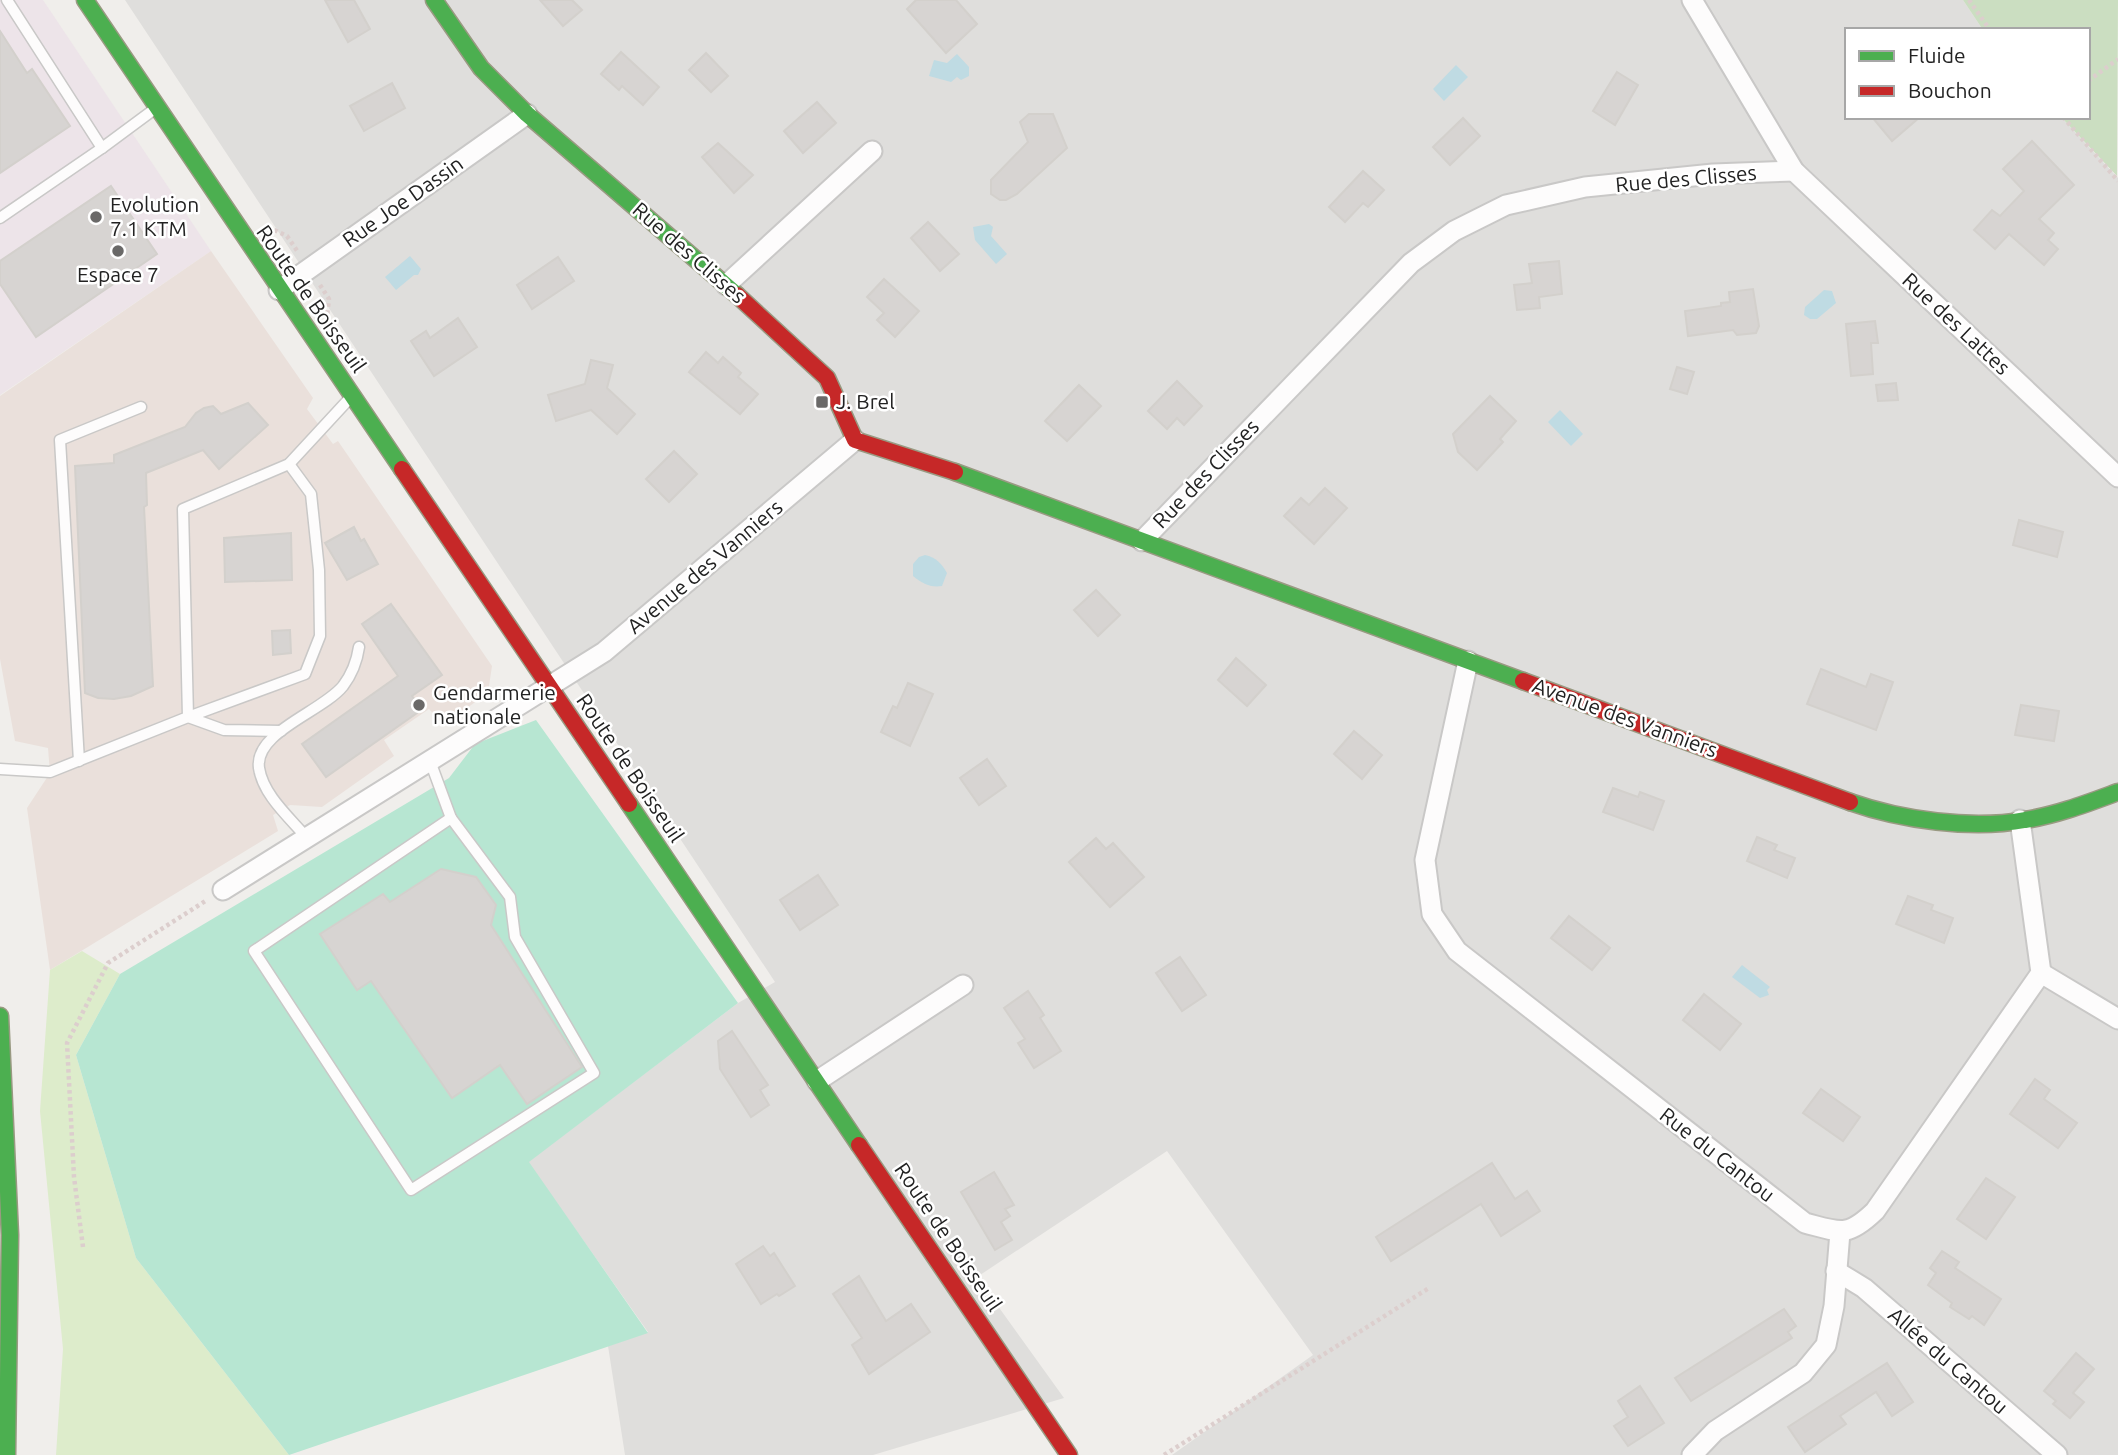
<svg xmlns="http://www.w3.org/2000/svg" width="2118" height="1455" font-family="Ubuntu,sans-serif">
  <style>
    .residential { fill: #dfdedc }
    .industrial { fill: #ede4e9 }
    .military { fill: #eae0db }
    .grass { fill: #ddeccb }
    .forest { fill: #cbdec1 }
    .pitch { fill: #b7e6d2 }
    .water { fill: #bfdbe3 }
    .building { fill: #d7d4d2; stroke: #d3d0cc; stroke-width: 2 }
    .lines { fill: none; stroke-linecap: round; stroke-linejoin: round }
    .lane-casing { stroke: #c9c8c7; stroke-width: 13 }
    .street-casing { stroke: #c9c8c7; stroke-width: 23 }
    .fast-casing { stroke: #999a82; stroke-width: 19 }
    .jam-casing { stroke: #999a82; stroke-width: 19 }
    .path { stroke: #dccecd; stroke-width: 4.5; stroke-dasharray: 3.5 3.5; stroke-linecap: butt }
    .lane { stroke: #fdfcfc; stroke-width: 10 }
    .street { stroke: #fdfcfc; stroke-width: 19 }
    .fast { stroke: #4caf50; stroke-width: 16 }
    .jam { stroke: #c62828; stroke-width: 16 }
    .poi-dot { fill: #6a6968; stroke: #fff; stroke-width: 2.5 }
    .labels { text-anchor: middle; stroke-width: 5; stroke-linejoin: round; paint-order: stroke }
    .street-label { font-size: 21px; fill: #222; stroke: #fff }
    .poi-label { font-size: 21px; fill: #222; stroke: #fff; text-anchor: start }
  </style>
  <rect width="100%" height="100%" fill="#f0eeeb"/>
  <polygon class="residential" points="125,0 1963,0 1983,30 1847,30 1847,117 2061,117 2118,178 2118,1455 1172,1455 1313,1355 1167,1151 977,1277 1064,1398 873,1455 625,1455 608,1346 648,1332 528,1162 738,1003 775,982"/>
  <polygon class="industrial" points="0,0 43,0 211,251 0,395"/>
  <polygon class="military" points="211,251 313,398 307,409 333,444 338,441 492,666 488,693 443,725 429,709 384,740 394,756 322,807 290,805 273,815 278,831 50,970 27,808 50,773 48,748 15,741 0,659 0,396"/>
  <polygon class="grass" points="82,951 120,974 76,1055 136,1258 289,1455 56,1455 63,1349 40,1111 50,970"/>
  <polygon class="forest" points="1963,0 2118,0 2117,176 2061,117 2088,117 2088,30 1983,30"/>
  <polygon class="pitch" points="536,720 738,1003 529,1162 648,1333 289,1455 136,1258 76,1055 120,974 449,778 475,744"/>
  <g class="water">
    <polygon points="957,54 969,67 969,76 961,80 957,77 951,82 929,76 934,60 947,63"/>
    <polygon points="1456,65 1468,77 1444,101 1433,89"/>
    <polygon points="989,224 993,227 991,236 1007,254 996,264 975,240 973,227"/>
    <polygon points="410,256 421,269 418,275 414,275 396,290 385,277"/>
    <polygon points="1824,290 1832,291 1836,303 1817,319 1810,319 1804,315 1805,307"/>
    <polygon points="1560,410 1583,434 1571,446 1548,422"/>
    <path d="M925 555C936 557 942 564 947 573L942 586C930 588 922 583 913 576V564L919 557Z"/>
    <polygon points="1742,965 1770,987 1767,990 1769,995 1760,998 1732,977"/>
  </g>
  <g class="building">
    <polygon points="325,0 354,0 370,29 348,42"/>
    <polygon points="540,0 572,0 582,10 563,26"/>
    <polygon points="916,0 956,0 977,24 946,53 907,9"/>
    <polygon points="0,31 27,73 32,69 70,126 0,173"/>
    <polygon points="621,52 659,87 643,105 622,86 619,90 601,74"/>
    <polygon points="706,53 728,76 711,92 689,70"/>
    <polygon points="1617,72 1638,85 1615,125 1593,111"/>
    <polygon points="392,83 405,108 364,131 350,106"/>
    <polygon points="817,102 836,123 803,153 784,131"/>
    <polygon points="1029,114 1053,114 1067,148 1017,194 1006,200 1000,200 991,194 991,180 1028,142 1020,122"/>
    <polygon points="1872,117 1920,117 1892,141"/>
    <polygon points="1463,118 1480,136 1450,165 1433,147"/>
    <polygon points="2032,141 2074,185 2039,219 2054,233 2048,240 2058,249 2044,265 2009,234 1995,249 1974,230 1992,210 2000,216 2024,191 2003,169"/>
    <polygon points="718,143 753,175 734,193 702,157"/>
    <polygon points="1363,171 1384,190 1368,207 1363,203 1345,222 1329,207"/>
    <polygon points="111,186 157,254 36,337 0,284 0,261"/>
    <polygon points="928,222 959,254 940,271 911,238"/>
    <polygon points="558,257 574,281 532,309 517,285"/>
    <polygon points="1559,261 1562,294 1539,297 1540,308 1517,310 1514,285 1532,283 1529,264"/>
    <polygon points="884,279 919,311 895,337 877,320 884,313 867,297"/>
    <polygon points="1753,289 1759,326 1756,333 1737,335 1733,330 1688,336 1685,311 1721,306 1721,303 1730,302 1729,292"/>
    <polygon points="458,318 477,347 434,376 411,341 426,331 430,338"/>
    <polygon points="1875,321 1878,343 1871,343 1873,374 1851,376 1846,324"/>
    <polygon points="706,352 718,363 723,357 741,373 738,377 758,394 740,414 689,372"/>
    <polygon points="591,360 613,365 607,388 635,414 617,434 591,410 556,421 548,395 585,384"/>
    <polygon points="1677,367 1694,372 1687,394 1670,389"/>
    <polygon points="1177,381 1202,406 1184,425 1177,418 1167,429 1148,411"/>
    <polygon points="1896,383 1898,400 1878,401 1876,385"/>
    <polygon points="1079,385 1101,406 1067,441 1045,421"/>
    <polygon points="1490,396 1516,421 1500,439 1503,442 1477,470 1458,452 1453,434"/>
    <polygon points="248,403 268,425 219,469 203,450 146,473 147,505 144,507 153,686 131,696 114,699 98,698 85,693 75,466 114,463 114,455 185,427 196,413 204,408 213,406 221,414"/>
    <polygon points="674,451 697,474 669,502 646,479"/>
    <polygon points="1325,488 1347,508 1314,544 1284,516 1301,498 1309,505"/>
    <polygon points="2019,520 2063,532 2057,557 2013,545"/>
    <polygon points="354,527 361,541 364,539 378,564 347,580 325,543"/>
    <polygon points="291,533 292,580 225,582 224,538"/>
    <polygon points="1096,590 1120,615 1098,636 1074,610"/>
    <polygon points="391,604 442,675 412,696 415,700 411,704 417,713 326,777 302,744 398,676 362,624"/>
    <polygon points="290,630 291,653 273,655 272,631"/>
    <polygon points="1236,658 1266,685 1247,706 1218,680"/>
    <polygon points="1821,669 1866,687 1871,674 1893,682 1876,730 1807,704"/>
    <polygon points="908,683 933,694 910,746 881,732 893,706 897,708"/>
    <polygon points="2021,705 2059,711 2054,741 2015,735"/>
    <polygon points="1354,731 1382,755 1362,779 1334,754"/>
    <polygon points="987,759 1006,786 979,805 960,778"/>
    <polygon points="1613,788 1638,797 1640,792 1664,801 1653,830 1603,812"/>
    <polygon points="1757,837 1777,845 1774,850 1795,858 1787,878 1747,861"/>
    <polygon points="1096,838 1106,849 1113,843 1144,877 1110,907 1069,862"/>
    <polygon points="441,869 476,877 496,905 491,925 582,1067 527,1104 500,1065 452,1098 371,981 357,990 320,934 383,894 390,902"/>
    <polygon points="818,875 838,905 800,930 780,900"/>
    <polygon points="1908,896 1933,905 1931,910 1953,918 1944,943 1896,924"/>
    <polygon points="1569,916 1610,948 1592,970 1551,938"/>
    <polygon points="1180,957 1206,995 1182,1011 1156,973"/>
    <polygon points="1028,991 1044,1015 1040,1018 1061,1051 1034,1068 1018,1043 1025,1039 1004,1008"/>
    <polygon points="1704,994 1741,1024 1720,1050 1683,1020"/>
    <polygon points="732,1031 768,1085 760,1090 769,1105 751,1117 720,1069 718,1041"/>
    <polygon points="2035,1079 2050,1090 2044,1099 2077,1123 2058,1148 2010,1114"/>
    <polygon points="1821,1089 1860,1117 1843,1141 1803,1113"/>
    <polygon points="1492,1163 1515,1199 1527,1191 1540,1211 1501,1236 1481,1204 1391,1261 1376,1237"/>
    <polygon points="994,1172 1014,1205 1005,1209 1010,1216 1001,1222 1012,1240 995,1250 961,1192"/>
    <polygon points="1986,1178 2015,1197 1986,1239 1957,1219"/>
    <polygon points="763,1246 770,1256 774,1253 795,1286 779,1296 777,1294 761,1304 736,1264"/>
    <polygon points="1942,1251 1959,1262 1955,1268 2001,1299 1984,1325 1972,1316 1969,1319 1950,1307 1952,1303 1928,1285 1936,1273 1930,1268"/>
    <polygon points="859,1276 886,1321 911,1304 930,1332 869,1374 852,1345 862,1338 833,1294"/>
    <polygon points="1784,1309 1796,1326 1788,1332 1792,1338 1691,1401 1675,1378"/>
    <polygon points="2076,1353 2094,1369 2073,1393 2084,1402 2070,1418 2053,1404 2056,1401 2044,1391"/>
    <polygon points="1887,1363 1913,1402 1892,1416 1876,1392 1840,1416 1846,1424 1805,1452 1788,1427"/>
    <polygon points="1640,1386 1664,1423 1628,1446 1614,1426 1628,1417 1618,1401"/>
  </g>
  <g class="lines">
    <g class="lane-casing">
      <g id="lane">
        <polyline points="7,0 102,148"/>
        <polyline points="0,218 102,148 156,108"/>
        <polyline points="281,731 224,730 188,717 305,674 320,636 319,570 311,494 289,464"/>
        <polyline points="79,761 60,440 141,407"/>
        <polyline points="430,761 451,818"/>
        <polyline points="0,769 50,772 188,717 183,509 289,464 350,398"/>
        <polygon points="451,818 510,897 515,937 594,1073 411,1190 254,951"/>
        <path d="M307 838C290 818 263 795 259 768 254 732 322 712 343 686 352 674 357 661 359 647"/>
      </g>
    </g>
    <g class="street-casing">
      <g id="street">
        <polyline points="1692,0 1794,171 2118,477"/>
        <polyline points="726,285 872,151"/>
        <polyline points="279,290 527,114"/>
        <polyline points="1142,541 1411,263 1454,231 1506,205 1585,187 1713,174 1794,171"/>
        <path d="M1468 661 1425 860 1432 914 1457 951 1805 1223C1840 1232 1847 1238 1875 1211L2041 973 2020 820"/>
        <polyline points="223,890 604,652 855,440"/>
        <polyline points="2041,973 2118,1019"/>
        <polyline points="817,1081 963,985"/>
        <polyline points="1836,1271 1864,1288 2057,1455"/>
        <polyline points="1692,1455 1715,1431 1803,1373 1826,1345 1834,1306 1840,1232"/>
      </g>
    </g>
    <g class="fast-casing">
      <g id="fast">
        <polyline points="85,0 402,469"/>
        <polyline points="434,0 481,68 527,114 737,295"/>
        <polyline points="955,472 1523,681"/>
        <path d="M1850 802C1901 820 1972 830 2025 820 2057 815 2088 803 2118 792"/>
        <polyline points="629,804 859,1145"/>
        <polyline points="0,1016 10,1235 7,1455"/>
      </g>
    </g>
    <g class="jam-casing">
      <g id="jam">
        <polyline points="737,295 827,378 855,440 955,472"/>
        <polyline points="402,469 629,804"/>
        <polyline points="1523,681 1850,802"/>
        <polyline points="859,1145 1069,1455"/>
      </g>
    </g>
    <g class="path">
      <polyline points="1969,0 1990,30"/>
      <polyline points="2088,81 2118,59"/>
      <polyline points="2063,117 2118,181"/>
      <polyline points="268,227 287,236 298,252"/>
      <polyline points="320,285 329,299 327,316"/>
      <polyline points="83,1247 74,1177 67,1043 108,963 207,900"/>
      <polyline points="1164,1455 1429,1288"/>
    </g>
    <use href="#lane" class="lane"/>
    <use href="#street" class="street"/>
    <use href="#fast" class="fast"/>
    <use href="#jam" class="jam"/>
  </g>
  <g class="poi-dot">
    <circle cx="96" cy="217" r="7"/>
    <circle cx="118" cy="251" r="7"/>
    <rect x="815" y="395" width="14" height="14" rx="3.5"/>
    <circle cx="419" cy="705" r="7"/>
  </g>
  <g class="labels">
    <g class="street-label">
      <text transform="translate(1686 179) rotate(-5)" y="7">Rue des Clisses</text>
      <text transform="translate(403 202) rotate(-35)" y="7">Rue Joe Dassin</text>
      <text transform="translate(689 253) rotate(41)" y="7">Rue des Clisses</text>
      <text transform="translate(311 299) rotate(55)" y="7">Route de Boisseuil</text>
      <text transform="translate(1956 324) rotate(43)" y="7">Rue des Lattes</text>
      <text transform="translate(1206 474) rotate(-46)" y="7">Rue des Clisses</text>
      <text transform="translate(705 567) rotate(-40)" y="7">Avenue des Vanniers</text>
      <text transform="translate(1625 718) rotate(20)" y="7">Avenue des Vanniers</text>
      <text transform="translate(630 768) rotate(56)" y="7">Route de Boisseuil</text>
      <text transform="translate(1717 1155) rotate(38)" y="7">Rue du Cantou</text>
      <text transform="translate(948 1237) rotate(56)" y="7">Route de Boisseuil</text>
      <text transform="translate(1948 1361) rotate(41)" y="7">Allée du Cantou</text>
    </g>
    <g class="poi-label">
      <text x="110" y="212">Evolution<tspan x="110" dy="24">7.1 KTM</tspan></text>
      <text x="118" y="282" text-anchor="middle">Espace 7</text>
      <text x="836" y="409">J. Brel</text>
      <text x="433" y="700">Gendarmerie<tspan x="433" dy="24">nationale</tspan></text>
    </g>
  </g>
  <rect x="1845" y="28" width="245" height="91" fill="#ffffff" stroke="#a7a7a7" stroke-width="2"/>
  <rect x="1859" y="51" width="35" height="10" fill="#4caf50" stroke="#a7a7a7" stroke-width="2"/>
  <text x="1908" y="63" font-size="21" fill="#222222">Fluide</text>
  <rect x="1859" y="86" width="35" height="10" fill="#c62828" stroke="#a7a7a7" stroke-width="2"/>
  <text x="1908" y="98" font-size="21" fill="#222222">Bouchon</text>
</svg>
